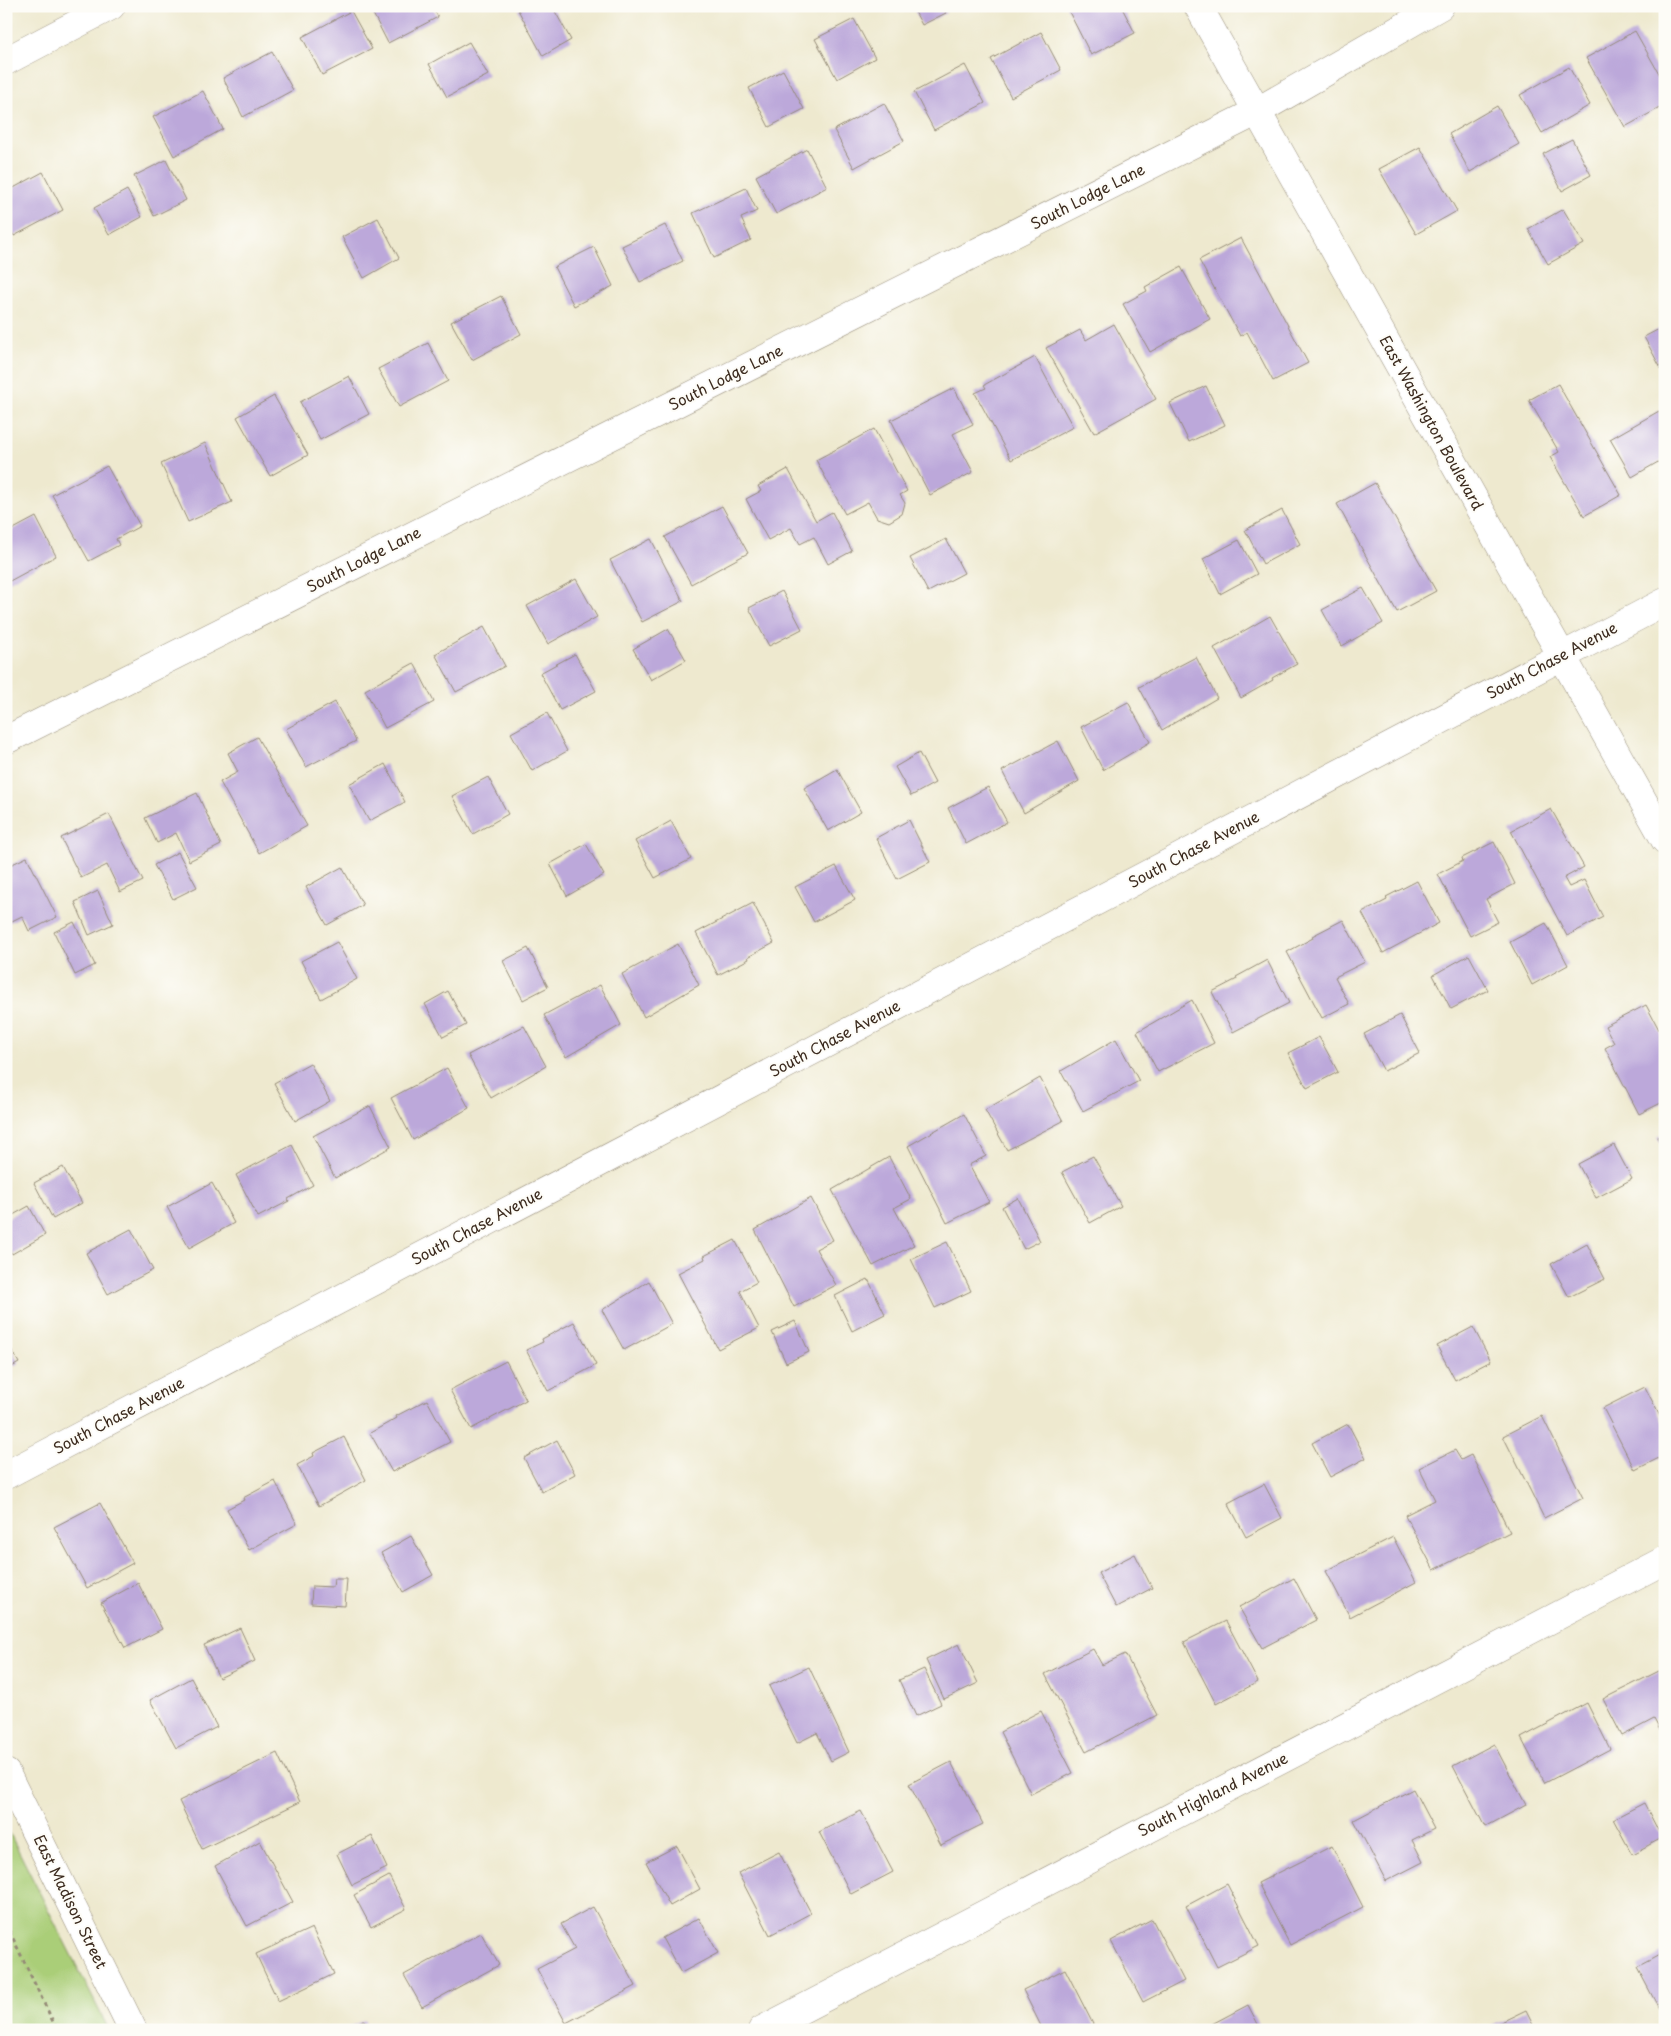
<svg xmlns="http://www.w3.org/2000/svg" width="1671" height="2036" font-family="'Playpen Sans',sans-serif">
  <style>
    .green { fill: #aace78; stroke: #727c4b }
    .building { fill: #bca8da }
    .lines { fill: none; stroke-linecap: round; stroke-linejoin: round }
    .minor-casing { stroke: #948a76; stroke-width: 29 }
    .path { stroke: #948a76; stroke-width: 3; stroke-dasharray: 4 4; stroke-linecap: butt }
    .minor { stroke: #fff; stroke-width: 28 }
    .labels { text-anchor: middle; stroke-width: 4; stroke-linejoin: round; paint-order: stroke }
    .street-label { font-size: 15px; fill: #3b2a1e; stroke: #fdfcf7 }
  </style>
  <rect width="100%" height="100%" fill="#fdfcf7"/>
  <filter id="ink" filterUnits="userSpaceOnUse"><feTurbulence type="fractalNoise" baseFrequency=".02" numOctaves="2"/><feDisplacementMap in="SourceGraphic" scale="10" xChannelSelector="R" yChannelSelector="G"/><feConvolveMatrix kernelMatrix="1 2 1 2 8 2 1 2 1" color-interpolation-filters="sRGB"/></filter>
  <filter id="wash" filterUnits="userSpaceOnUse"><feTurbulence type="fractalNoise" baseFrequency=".0096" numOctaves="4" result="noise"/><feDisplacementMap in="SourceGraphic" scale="20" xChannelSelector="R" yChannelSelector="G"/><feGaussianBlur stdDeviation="1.12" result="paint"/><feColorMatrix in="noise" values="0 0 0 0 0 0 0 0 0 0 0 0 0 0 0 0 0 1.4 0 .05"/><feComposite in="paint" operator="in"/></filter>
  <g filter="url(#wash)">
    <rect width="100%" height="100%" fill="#eee9cf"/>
    <polygon class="green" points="6,1826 109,2030 6,2030"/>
    <g id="blocks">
      <g class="building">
        <polygon points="369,6 432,6 438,17 388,43"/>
        <polygon points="525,6 552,6 571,40 543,56 518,10"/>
        <polygon points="912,6 942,6 946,13 922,25"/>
        <polygon points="1066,6 1121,6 1135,33 1091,55"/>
        <polygon points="351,11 372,49 322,75 302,37"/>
        <polygon points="854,19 875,58 837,79 815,39"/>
        <polygon points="1635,31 1665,84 1665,105 1625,127 1586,58"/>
        <polygon points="1041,32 1061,70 1011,97 991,59"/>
        <polygon points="469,42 488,75 447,97 429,64"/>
        <polygon points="272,52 293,90 243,117 223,78"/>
        <polygon points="965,65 985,103 934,130 914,92"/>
        <polygon points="1569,67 1590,105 1542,133 1520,95"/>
        <polygon points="783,70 804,109 769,127 749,88"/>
        <polygon points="203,91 223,129 174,156 153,117"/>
        <polygon points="884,103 904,141 854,168 834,130"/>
        <polygon points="1497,106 1519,144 1470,172 1449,134"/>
        <polygon points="1572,139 1591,175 1562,191 1543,154"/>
        <polygon points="1420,147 1457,211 1416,234 1379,169"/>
        <polygon points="807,149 827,187 776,214 756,176"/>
        <polygon points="166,160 186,200 154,216 134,176"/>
        <polygon points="43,172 63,210 14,236 6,222 6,192"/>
        <polygon points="746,188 757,211 741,218 751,240 714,258 693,213"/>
        <polygon points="127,190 142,217 109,235 94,208"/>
        <polygon points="1563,209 1584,244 1548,264 1528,229"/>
        <polygon points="378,218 399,258 364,278 342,237"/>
        <polygon points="665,225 683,261 640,282 622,246"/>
        <polygon points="1241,238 1308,363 1273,381 1247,332 1240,336 1199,260"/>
        <polygon points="594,247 613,286 574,306 554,267"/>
        <polygon points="1181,267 1210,319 1150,352 1123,304 1147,291 1145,287"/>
        <polygon points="501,296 521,334 472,360 451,322"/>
        <polygon points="1114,324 1156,399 1094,433 1046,348 1080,330 1086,340"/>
        <polygon points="1665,326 1665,376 1644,337"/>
        <polygon points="428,343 448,381 399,407 378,369"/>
        <polygon points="1035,357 1073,427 1011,460 975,393 986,388 984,385"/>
        <polygon points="349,376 369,414 320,440 300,402"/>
        <polygon points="1558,384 1621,495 1584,516 1550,457 1559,452 1529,400"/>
        <polygon points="1206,386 1225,425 1189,442 1170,403"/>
        <polygon points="954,388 973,424 953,434 973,472 930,495 891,420"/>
        <polygon points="274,396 308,455 270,476 237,417"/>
        <polygon points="1659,411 1665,422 1665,458 1632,477 1610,439"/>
        <polygon points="874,429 907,491 900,495 905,503 902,514 889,522 877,518 868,502 845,514 816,460"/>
        <polygon points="205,443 232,502 188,522 161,464"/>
        <polygon points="107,466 140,526 116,539 119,545 89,561 52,495"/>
        <polygon points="788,469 816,521 832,512 852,551 828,564 814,537 800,544 791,528 768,540 746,499 761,491 758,486"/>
        <polygon points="1375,483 1436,591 1397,612 1337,504"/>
        <polygon points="722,506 748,553 691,584 665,537"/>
        <polygon points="1282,510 1300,544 1263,564 1245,530"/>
        <polygon points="36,517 56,556 6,583 6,533"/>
        <polygon points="651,539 683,601 642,622 610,560"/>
        <polygon points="946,539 964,573 928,592 910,558"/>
        <polygon points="1239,540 1257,574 1220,594 1203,559"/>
        <polygon points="576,579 597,617 548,644 527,606"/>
        <polygon points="1363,588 1383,623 1342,646 1322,610"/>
        <polygon points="782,591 802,629 769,646 749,608"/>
        <polygon points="1270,616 1297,664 1272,678 1273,680 1241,698 1214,648"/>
        <polygon points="484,627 505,666 456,692 435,654"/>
        <polygon points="668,629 686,660 651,680 633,649"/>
        <polygon points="575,654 596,691 560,710 540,673"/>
        <polygon points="1196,657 1217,698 1162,730 1139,687"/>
        <polygon points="414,663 434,702 385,728 365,690"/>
        <polygon points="335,702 356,741 306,767 286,729"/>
        <polygon points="1128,702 1150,742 1103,770 1081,727"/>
        <polygon points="547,713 567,751 532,771 511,733"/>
        <polygon points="257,737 307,826 259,853 220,782 238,772 228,753"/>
        <polygon points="1058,741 1079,781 1024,813 1002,771"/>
        <polygon points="919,753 935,783 911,796 895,767"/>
        <polygon points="385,764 405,802 369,821 349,784"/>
        <polygon points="837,769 861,812 828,831 804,788"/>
        <polygon points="488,777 508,814 473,834 452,796"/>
        <polygon points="988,787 1007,822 966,844 948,808"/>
        <polygon points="197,793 221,845 189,861 176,833 157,843 145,818"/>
        <polygon points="1551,809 1584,867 1564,878 1569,887 1584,880 1603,917 1567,936 1511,831"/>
        <polygon points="109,814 143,881 120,892 107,865 81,878 61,838"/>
        <polygon points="909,820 930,862 897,879 876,838"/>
        <polygon points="671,821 691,859 655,878 635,841"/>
        <polygon points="1494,842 1515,884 1486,899 1498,922 1470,936 1438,874 1463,861 1462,858"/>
        <polygon points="586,844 604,875 567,896 550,864"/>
        <polygon points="178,852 197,887 173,899 154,865"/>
        <polygon points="27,857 57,917 29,931 22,916 6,924 6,867"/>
        <polygon points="836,866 855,900 814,922 795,887"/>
        <polygon points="342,867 363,905 327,925 306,887"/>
        <polygon points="1417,881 1439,923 1383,953 1362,913 1387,900 1386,897"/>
        <polygon points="98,891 113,924 89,935 75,902"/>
        <polygon points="753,903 774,943 748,957 749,959 718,975 696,933"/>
        <polygon points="1343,920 1365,962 1335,977 1349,1004 1322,1018 1287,952 1313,938 1312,936"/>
        <polygon points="74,922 95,965 75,975 54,932"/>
        <polygon points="1546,923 1568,965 1532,985 1510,942"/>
        <polygon points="337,942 357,979 321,999 301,961"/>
        <polygon points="678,944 699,985 644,1017 622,974"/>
        <polygon points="528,948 548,987 523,1000 503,961"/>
        <polygon points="1469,955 1488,990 1451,1009 1433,975"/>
        <polygon points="1267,960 1289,1003 1233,1032 1212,992 1237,979 1236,977"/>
        <polygon points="600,985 621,1025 566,1057 544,1015"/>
        <polygon points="448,991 466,1025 443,1037 425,1004"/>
        <polygon points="1192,1000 1214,1043 1158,1072 1137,1032"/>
        <polygon points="1646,1005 1665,1041 1665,1101 1639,1114 1605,1048 1614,1043 1605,1026"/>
        <polygon points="1400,1015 1420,1053 1384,1071 1364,1034"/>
        <polygon points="524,1026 546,1066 491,1098 468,1055"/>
        <polygon points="1319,1037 1338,1072 1307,1088 1288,1053"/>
        <polygon points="1116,1039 1139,1081 1083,1111 1061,1071"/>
        <polygon points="310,1063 330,1101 295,1121 274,1083"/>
        <polygon points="447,1068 469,1108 413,1140 391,1098"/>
        <polygon points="1040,1078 1063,1121 1007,1150 985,1110"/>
        <polygon points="370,1106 391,1147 335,1178 313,1136"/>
        <polygon points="964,1114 986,1156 969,1165 989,1202 947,1223 908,1146"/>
        <polygon points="1665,1133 1665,1151 1657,1137"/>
        <polygon points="292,1145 313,1185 288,1199 289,1201 258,1217 236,1175"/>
        <polygon points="1614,1145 1632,1179 1596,1198 1578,1164"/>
        <polygon points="1093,1156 1121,1206 1090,1223 1062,1172"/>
        <polygon points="889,1157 911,1199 894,1208 914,1245 873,1266 832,1190"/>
        <polygon points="63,1167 82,1203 53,1219 34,1183"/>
        <polygon points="212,1183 234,1223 189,1248 167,1207"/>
        <polygon points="811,1198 833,1240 816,1249 836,1285 794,1307 755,1230"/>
        <polygon points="1018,1198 1040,1241 1024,1249 1002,1207"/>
        <polygon points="29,1206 45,1235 12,1254 6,1243 6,1219"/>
        <polygon points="131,1229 153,1270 108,1294 86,1253"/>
        <polygon points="735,1240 757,1282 740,1291 759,1328 718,1349 678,1273 705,1259 704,1256"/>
        <polygon points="947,1242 971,1291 935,1308 911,1259"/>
        <polygon points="1587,1244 1605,1279 1569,1297 1551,1264"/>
        <polygon points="868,1279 885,1314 852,1331 835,1296"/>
        <polygon points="649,1281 672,1324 624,1350 602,1310"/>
        <polygon points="795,1321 809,1352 786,1363 772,1332"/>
        <polygon points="574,1322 596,1365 548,1391 526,1350 543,1342 542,1339"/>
        <polygon points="1473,1327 1491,1361 1455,1380 1437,1346"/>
        <polygon points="6,1340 19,1363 6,1370"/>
        <polygon points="506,1361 526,1400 471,1429 450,1390"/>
        <polygon points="1645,1387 1665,1426 1665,1455 1635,1470 1603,1408"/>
        <polygon points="427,1400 450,1442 392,1472 370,1433 397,1418 396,1416"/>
        <polygon points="1542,1416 1583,1498 1544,1518 1503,1436"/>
        <polygon points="1348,1424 1366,1458 1330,1477 1312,1443"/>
        <polygon points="344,1437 366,1480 319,1506 297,1465 314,1456 313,1453"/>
        <polygon points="557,1440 575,1474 542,1492 524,1458"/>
        <polygon points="1455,1450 1461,1460 1471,1455 1510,1532 1434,1570 1405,1515 1435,1500 1419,1468"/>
        <polygon points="275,1481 297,1524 249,1550 227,1509 244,1500 243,1498"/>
        <polygon points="1264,1484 1282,1518 1246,1537 1228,1503"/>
        <polygon points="100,1503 133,1563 87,1588 54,1527"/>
        <polygon points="411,1536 433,1575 403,1592 381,1553"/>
        <polygon points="1393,1537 1416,1582 1350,1617 1326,1571"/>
        <polygon points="1135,1554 1152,1588 1116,1607 1098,1573"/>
        <polygon points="1294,1578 1316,1620 1262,1648 1239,1607"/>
        <polygon points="334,1579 347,1579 345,1606 311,1604 312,1586 333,1587"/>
        <polygon points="138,1583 162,1629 125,1648 101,1603"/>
        <polygon points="1226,1621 1258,1682 1216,1704 1184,1642"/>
        <polygon points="240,1628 255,1661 219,1678 204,1645"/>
        <polygon points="959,1644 978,1683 944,1699 926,1660"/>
        <polygon points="1093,1649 1102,1665 1125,1654 1157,1715 1086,1752 1045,1674"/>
        <polygon points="809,1667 849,1752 831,1761 817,1733 797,1743 769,1686"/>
        <polygon points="1665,1668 1665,1740 1654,1719 1622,1736 1603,1699"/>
        <polygon points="924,1669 941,1704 916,1716 899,1680"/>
        <polygon points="191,1678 217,1727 176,1748 150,1700"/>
        <polygon points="1587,1703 1610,1749 1545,1783 1521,1738"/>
        <polygon points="1041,1711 1073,1773 1031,1794 1000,1732"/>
        <polygon points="1494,1744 1526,1805 1485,1827 1453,1766"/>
        <polygon points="277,1753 300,1802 202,1849 179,1801"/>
        <polygon points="951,1762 983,1824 941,1845 909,1784"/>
        <polygon points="1413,1789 1434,1829 1412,1840 1423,1862 1386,1881 1354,1820"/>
        <polygon points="1644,1803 1662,1838 1632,1854 1613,1819"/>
        <polygon points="861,1811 893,1872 851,1894 819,1832"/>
        <polygon points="372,1836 387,1868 352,1885 337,1854"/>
        <polygon points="260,1841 293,1902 247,1926 215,1866"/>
        <polygon points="677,1846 700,1889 670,1906 646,1862"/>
        <polygon points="1332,1846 1363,1907 1290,1945 1258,1883"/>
        <polygon points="779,1852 811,1913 770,1935 738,1873"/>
        <polygon points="389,1876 406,1909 371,1927 354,1895"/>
        <polygon points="1227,1884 1259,1946 1217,1967 1186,1906"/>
        <polygon points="593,1907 636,1986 566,2023 537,1969 575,1949 561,1924"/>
        <polygon points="699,1918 718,1953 681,1973 662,1938"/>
        <polygon points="1152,1919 1184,1981 1143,2002 1111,1941"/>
        <polygon points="312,1928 334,1974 278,2001 256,1954"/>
        <polygon points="481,1933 499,1965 422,2007 404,1975"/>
        <polygon points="1665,1952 1665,2020 1637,1967"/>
        <polygon points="1065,1969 1096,2030 1043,2030 1023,1990"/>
        <polygon points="1248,2005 1261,2030 1215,2030 1212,2024"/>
        <polygon points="1526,2010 1536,2030 1493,2030 1491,2027"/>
        <polygon points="364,2020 369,2030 343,2030"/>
      </g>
    </g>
  </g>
  <g filter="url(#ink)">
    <use href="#blocks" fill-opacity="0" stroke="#948a76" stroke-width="1"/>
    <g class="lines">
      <g class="minor-casing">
        <g id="minor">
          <polyline points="1198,6 1665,840"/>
          <polyline points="6,61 111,6"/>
          <polyline points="6,740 1256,112 1440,6"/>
          <polyline points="6,1475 1665,602"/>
          <polyline points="6,1773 133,2030"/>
          <polyline points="762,2030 1665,1560"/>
        </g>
      </g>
      <polyline class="path" points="6,1924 57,2030"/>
      <use href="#minor" class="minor"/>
    </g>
  </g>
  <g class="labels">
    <g class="street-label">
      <text transform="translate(1088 197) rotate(-27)" y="5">South Lodge Lane</text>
      <text transform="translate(726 378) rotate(-27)" y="5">South Lodge Lane</text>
      <text transform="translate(1431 423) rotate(61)" y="5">East Washington Boulevard</text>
      <text transform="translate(364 560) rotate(-27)" y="5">South Lodge Lane</text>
      <text transform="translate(1552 661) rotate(-28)" y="5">South Chase Avenue</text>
      <text transform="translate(1194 850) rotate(-28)" y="5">South Chase Avenue</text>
      <text transform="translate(835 1039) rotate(-28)" y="5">South Chase Avenue</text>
      <text transform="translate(477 1227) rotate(-28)" y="5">South Chase Avenue</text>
      <text transform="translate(119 1416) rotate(-28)" y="5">South Chase Avenue</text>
      <text transform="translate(1213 1795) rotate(-27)" y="5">South Highland Avenue</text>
      <text transform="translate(70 1902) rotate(64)" y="5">East Madison Street</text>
    </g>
  </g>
  <rect width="1671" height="2036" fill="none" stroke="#fdfcf7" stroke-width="25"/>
</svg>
